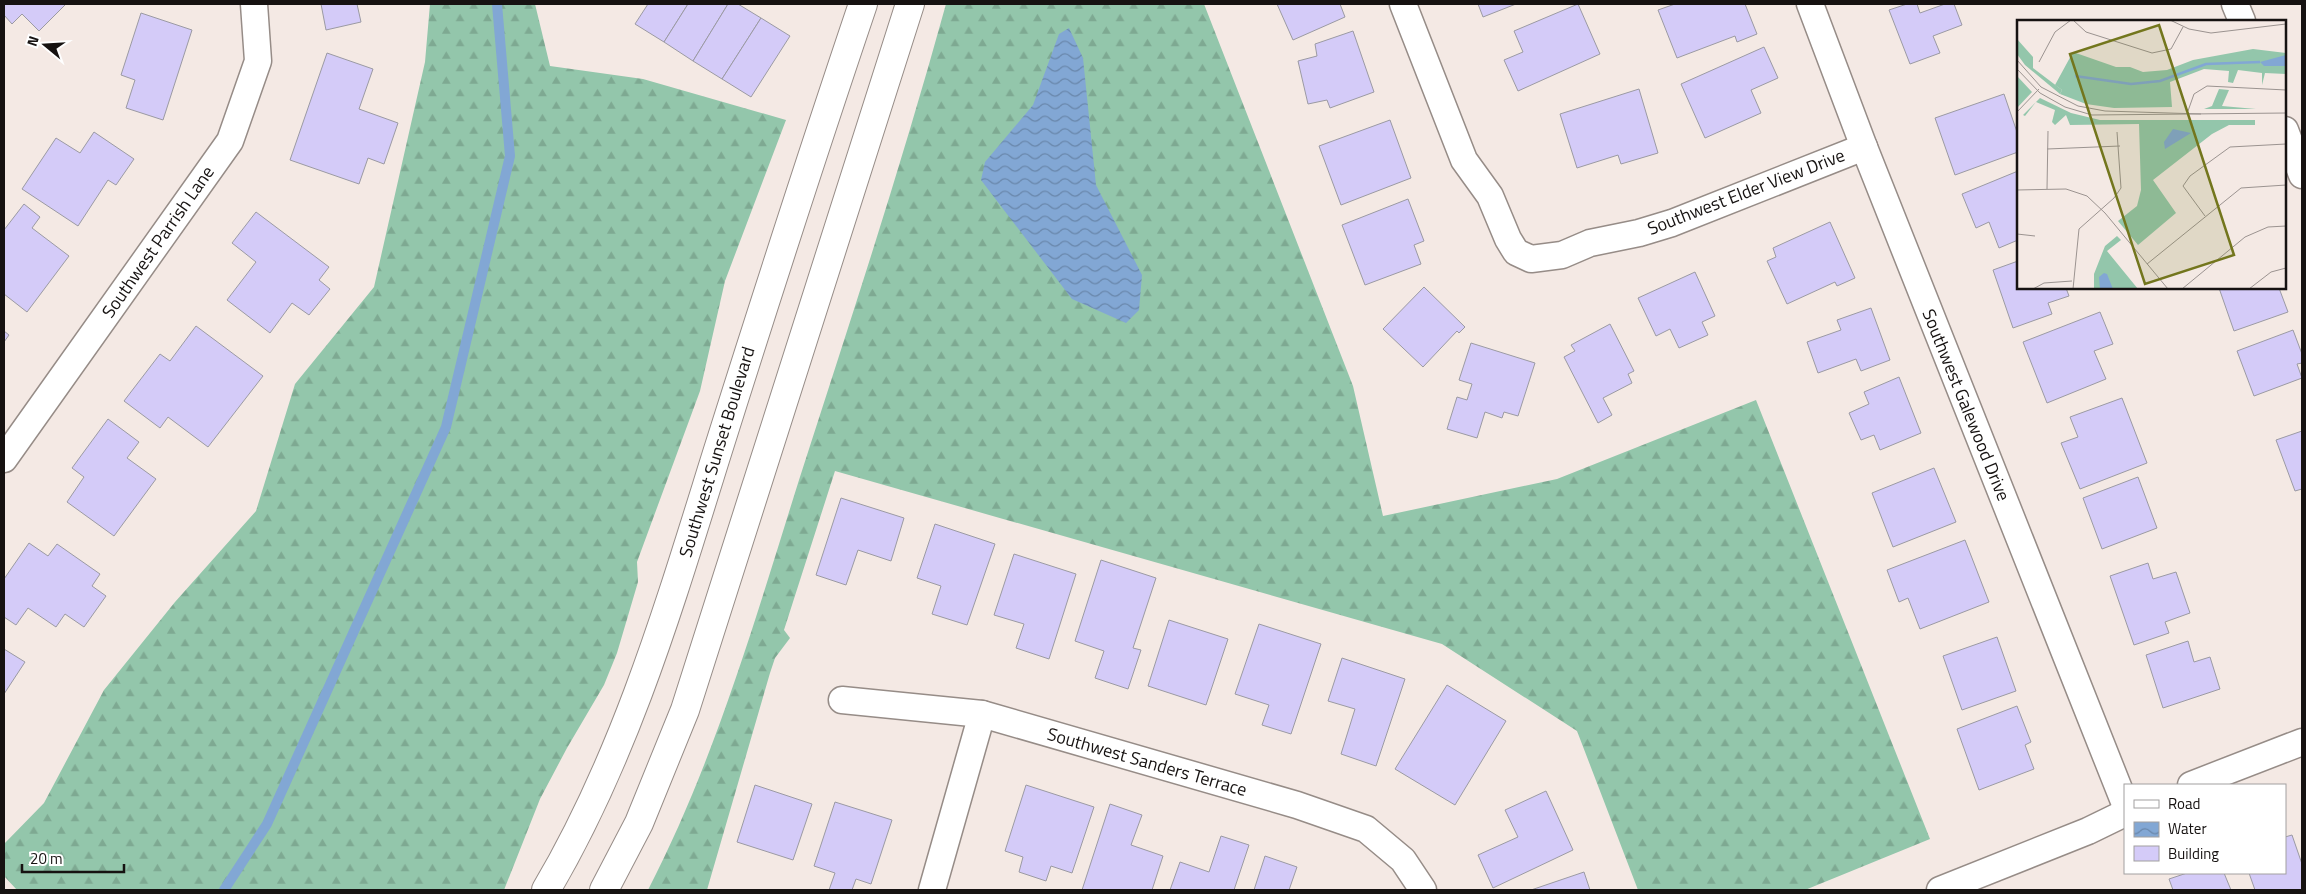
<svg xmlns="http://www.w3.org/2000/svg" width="2306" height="894" font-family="'Titillium Web',sans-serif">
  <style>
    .forest { fill: url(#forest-firs) }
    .water { fill: url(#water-waves) }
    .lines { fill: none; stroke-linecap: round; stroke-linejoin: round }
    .stream { stroke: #82a7d4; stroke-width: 10 }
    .building { fill: #d4cbf8; stroke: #9b9aa3 }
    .street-casing { stroke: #968c87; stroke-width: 29 }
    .secondary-casing { stroke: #968c87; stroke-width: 30 }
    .street { stroke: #fff; stroke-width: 26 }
    .secondary { stroke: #fff; stroke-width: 28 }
    .labels { text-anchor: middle; stroke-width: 4; stroke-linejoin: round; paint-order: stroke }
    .street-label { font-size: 18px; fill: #161211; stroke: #fff }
    .inset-river { fill: none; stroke: #82a7d4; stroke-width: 2.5 }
    .inset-road { fill: none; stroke: #9b9390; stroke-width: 1 }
    .view { fill: #73761d; fill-opacity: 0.15; stroke: #73761d; stroke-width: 2.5 }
    .inset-edge { fill: none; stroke: #161211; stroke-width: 2.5 }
  </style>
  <defs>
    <pattern id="forest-firs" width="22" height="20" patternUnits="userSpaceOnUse" patternTransform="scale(1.25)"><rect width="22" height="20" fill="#93c6ab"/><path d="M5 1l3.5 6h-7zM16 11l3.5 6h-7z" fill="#7ea992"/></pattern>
    <pattern id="water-waves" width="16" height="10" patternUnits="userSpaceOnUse" patternTransform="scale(1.25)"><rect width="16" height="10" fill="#82a7d4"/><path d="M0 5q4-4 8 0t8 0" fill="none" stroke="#6987ab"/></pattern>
  </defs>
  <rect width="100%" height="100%" fill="#f4e9e4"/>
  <g class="forest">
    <polygon points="430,4 535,4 550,66 643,79 786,120 725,281 700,391 637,562 638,582 617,653 604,685 567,748 540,799 504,890 17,890 4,876 4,844 44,803 104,690 175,602 256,511 295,384 374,287 425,62"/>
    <path d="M946 4H1204L1353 386 1383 516 1557 479 1756 400 1930 839 1805 890H1638L1577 731 1442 644 835 471 784 630 790 638 775 658 770 673 707 890H648C715 760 755 620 799 480 850 322 902 164 946 4Z"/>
  </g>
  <polygon class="water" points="1069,28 1083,58 1096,185 1142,275 1139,310 1126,323 1072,299 981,180 985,162 1033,105 1059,34"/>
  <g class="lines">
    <polyline class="stream" points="224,890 267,824 446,427 510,156 497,4"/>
  </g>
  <g class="building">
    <polygon points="4,4 66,4 39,31 22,14 12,24 4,15"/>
    <polygon points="321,4 357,4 361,22 326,30"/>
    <polygon points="648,4 688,4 664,42 635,24"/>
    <polygon points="688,4 728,4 693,61 664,42"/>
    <polygon points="728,4 738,4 761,18 722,79 693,61"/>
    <polygon points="1277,4 1340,4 1345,17 1293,40"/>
    <polygon points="1478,4 1516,4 1483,17"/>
    <polygon points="1578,4 1600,54 1518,91 1504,60 1523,52 1514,31"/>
    <polygon points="1675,4 1745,4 1757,34 1737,42 1735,36 1677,58 1658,10"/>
    <polygon points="1907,4 1917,4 1920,13 1945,4 1954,4 1962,25 1933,36 1940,53 1910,64 1889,10"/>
    <polygon points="141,13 192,30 163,120 126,108 135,80 121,75"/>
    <polygon points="761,18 790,36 751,97 722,79"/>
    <polygon points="1353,31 1374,92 1330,108 1327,100 1308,104 1298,61 1317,56 1315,44"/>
    <polygon points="1764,47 1778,78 1751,90 1761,113 1705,138 1681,84"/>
    <polygon points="327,53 373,69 359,109 398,123 384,164 368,158 359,184 290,160"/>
    <polygon points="1639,89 1658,153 1621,164 1618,155 1577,168 1560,114"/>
    <polygon points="2004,94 2018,135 2018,152 1955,175 1935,118"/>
    <polygon points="1390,120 1411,178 1341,205 1319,146"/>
    <polygon points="94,132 134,159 116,185 108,180 78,226 22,189 56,138 80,153"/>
    <polygon points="2018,171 2018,240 1999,248 1989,222 1976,228 1962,194"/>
    <polygon points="1408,199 1424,241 1414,245 1421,264 1365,285 1342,225"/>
    <polygon points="24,204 40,217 32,228 69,256 27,312 4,294 4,230"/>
    <polygon points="256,212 329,267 319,280 330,289 309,315 292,303 270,333 227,300 256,262 232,243"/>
    <polygon points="1830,222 1855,278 1837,286 1835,282 1787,304 1767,261 1776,257 1773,248"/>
    <polygon points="2018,261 2018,288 2066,288 2069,296 2048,303 2052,314 2013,328 1993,270"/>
    <polygon points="1695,272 1715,316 1702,322 1708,335 1679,348 1670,329 1656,336 1638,298"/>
    <polygon points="1424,287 1465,327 1459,333 1457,331 1423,367 1383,329"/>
    <polygon points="2219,288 2279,288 2288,312 2234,331"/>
    <polygon points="1871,308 1890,360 1861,371 1856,359 1818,373 1807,342 1841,330 1837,320"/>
    <polygon points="2100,312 2113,344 2094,351 2106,379 2047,403 2023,342"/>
    <polygon points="1610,324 1634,371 1628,374 1632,383 1603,398 1612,415 1598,423 1564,357 1575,351 1571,345"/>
    <polygon points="196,326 263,376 208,447 168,417 160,428 124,401 160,354 170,361"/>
    <polygon points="2293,330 2302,354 2302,363 2297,364 2302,378 2254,396 2237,351"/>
    <polygon points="4,331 9,335 4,342"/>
    <polygon points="1471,343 1535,363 1518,416 1504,412 1502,418 1485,412 1477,438 1447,429 1457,397 1467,400 1472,384 1459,380"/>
    <polygon points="1899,377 1921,433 1880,450 1874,435 1861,440 1849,413 1869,404 1864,392"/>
    <polygon points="2122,398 2147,463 2080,489 2061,443 2078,437 2070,417"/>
    <polygon points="108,419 139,442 127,458 156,479 114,536 67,502 84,477 72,468"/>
    <polygon points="2302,431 2302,489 2295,491 2276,440"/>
    <polygon points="1934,468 1956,522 1893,547 1872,493"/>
    <polygon points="2138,477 2157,528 2102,549 2083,498"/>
    <polygon points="841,498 904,518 891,561 858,550 846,585 816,575"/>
    <polygon points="935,524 995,544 967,625 932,614 941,586 917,578"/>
    <polygon points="1965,540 1989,602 1920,629 1908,598 1899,602 1887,570"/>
    <polygon points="29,543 48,556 57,544 100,574 92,586 106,596 84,627 65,614 56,627 28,608 16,625 4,617 4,579"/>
    <polygon points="1014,554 1076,574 1049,659 1016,648 1024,624 994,615"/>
    <polygon points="1101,560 1156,578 1133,648 1141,650 1128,689 1095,678 1104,651 1075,641"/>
    <polygon points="2148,563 2153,579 2176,572 2190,613 2165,622 2169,633 2134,645 2110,576"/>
    <polygon points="1169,620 1228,639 1206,705 1148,686"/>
    <polygon points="1259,624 1321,644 1291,734 1262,725 1269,705 1235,694"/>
    <polygon points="1997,637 2016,691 1962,710 1943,656"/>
    <polygon points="2188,641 2194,662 2210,657 2220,689 2163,708 2146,655"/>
    <polygon points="4,649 25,662 4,694"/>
    <polygon points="1342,658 1405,679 1376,766 1341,754 1355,709 1328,701"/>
    <polygon points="1447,685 1506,721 1455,805 1395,769"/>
    <polygon points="2017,706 2031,742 2025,745 2034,769 1979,790 1957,729"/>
    <polygon points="755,785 812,804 793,860 737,842"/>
    <polygon points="1026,785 1094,807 1072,873 1051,866 1046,881 1019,872 1023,857 1005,851"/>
    <polygon points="1546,791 1573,850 1493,888 1478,855 1518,837 1505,810"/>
    <polygon points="835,802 892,820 871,884 856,879 852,890 829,890 835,873 814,866"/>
    <polygon points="1110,804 1142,815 1131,845 1163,856 1152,890 1082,890"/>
    <polygon points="2292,835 2302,864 2302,890 2255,890 2249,873 2285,873 2285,837"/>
    <polygon points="1221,836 1249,845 1234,890 1170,890 1180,862 1209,872"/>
    <polygon points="1265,856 1297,867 1289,890 1254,890"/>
    <polygon points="1584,872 1590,890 1531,890"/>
    <polygon points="2187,873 2224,873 2231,890 2173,890 2169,879"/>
  </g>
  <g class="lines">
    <g class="street-casing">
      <g id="street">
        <polyline points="1403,4 1464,160 1490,196 1508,239 1516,252 1531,259 1562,255 1590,243 1639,233 1672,223 1864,147"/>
        <polyline points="1810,4 1864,147 2125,804"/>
        <polyline points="2235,4 2242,21"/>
        <polyline points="2285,130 2302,175"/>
        <polyline points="4,459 230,141 258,61 254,4"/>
        <polyline points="842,700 982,714 1297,805 1366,829 1403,860 1423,890"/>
        <polyline points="2191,785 2302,742"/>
        <polyline points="932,890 982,714"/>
        <polyline points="1940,890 2088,831 2125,813"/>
      </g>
    </g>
    <g class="secondary-casing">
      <g id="secondary">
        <path d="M546 890C627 753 671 600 718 450 765 301 813 152 863 4"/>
        <polyline points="604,890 639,823 685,710 910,4"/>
      </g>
    </g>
    <use href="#street" class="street"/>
    <use href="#secondary" class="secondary"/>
  </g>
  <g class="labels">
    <g class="street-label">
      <text transform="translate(1746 192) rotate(-21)" y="6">Southwest Elder View Drive</text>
      <text transform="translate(158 242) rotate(-55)" y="6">Southwest Parrish Lane</text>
      <text transform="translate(1966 405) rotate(68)" y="6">Southwest Galewood Drive</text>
      <text transform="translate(717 452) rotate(-73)" y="6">Southwest Sunset Boulevard</text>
      <text transform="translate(1147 762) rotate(16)" y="6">Southwest Sanders Terrace</text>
    </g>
  </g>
  <g transform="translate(2017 20)">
    <rect width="269" height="269" fill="#f4e9e4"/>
    <path d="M0 19 16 37V48L45 70 43 74 8 45 0 34ZM0 56 15 72 0 88Z" fill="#93c6ab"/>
    <path d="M236 29 269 33V54L248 53 245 65V53L221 50 216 63 211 62 212 51 187 49 153 62 155 87 97 88 69 84 43 74 45 70 38 65 56 32 99 47H113L126 52 150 50 176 40ZM202 69 212 70 205 86 239 89H187L195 86ZM23 78 54 93 83 100H238V105H212L195 114 136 160 159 193 121 225 101 201 120 186 124 170 122 104 53 105 49 95 38 105 35 102 38 90 19 82 8 96 6 95ZM100 216 104 220 90 231 121 269H77V254L88 226Z" fill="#93c6ab"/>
    <path d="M269 35V46H247L243 42ZM156 109 174 113 148 129 147 122ZM87 253 90 254 96 269H83L82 257Z" fill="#82a7d4"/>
    <path class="inset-river" d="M58 56 114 64 143 61 189 44 243 42"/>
    <path class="inset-road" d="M56 0 69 12 135 33 154 29 166 7M153 0 172 9 194 13 269 4M0 40 24 67 61 86 88 91 184 94M22 42 38 12 54 0M0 49 23 73 48 87 75 95 269 93M171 91 177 74 190 66 269 70M0 92 22 69M30 129 103 126M30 169 31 111M0 170 49 169 70 176 88 193 151 269M188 196 166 166 173 156 213 127 269 124M0 214 18 216M130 244 224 168 269 165M16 269 27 263 55 261M56 269 62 209 97 178 104 168 100 112M165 269 228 217 251 207 269 206M232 269 254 252 269 248"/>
    <path class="view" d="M142 5 217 235 128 264 53 34Z"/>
    <rect width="269" height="269" class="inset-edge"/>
  </g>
  <rect width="2306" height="894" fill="none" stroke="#161211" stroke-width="10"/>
  <rect x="2124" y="784" width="162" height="90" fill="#ffffff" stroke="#a2a0a0"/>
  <rect x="2134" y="800" width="25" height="8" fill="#ffffff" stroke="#a2a0a0"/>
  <text x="2168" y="809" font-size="15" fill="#161211">Road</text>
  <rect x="2134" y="822" width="25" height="15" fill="url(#water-waves)" stroke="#a2a0a0"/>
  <text x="2168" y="834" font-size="15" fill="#161211">Water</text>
  <rect x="2134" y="846" width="25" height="15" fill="#d4cbf8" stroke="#a2a0a0"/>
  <text x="2168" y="859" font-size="15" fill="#161211">Building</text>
  <g transform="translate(45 45) rotate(288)" stroke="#ffffff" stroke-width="4" paint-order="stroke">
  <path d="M0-4L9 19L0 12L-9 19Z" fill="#161211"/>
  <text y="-8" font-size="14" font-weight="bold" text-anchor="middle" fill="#161211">N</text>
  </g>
  <path d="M22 864v8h102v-8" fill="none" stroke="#161211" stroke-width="2.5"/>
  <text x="30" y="864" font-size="15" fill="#161211" stroke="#ffffff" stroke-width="4" paint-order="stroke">20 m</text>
</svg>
